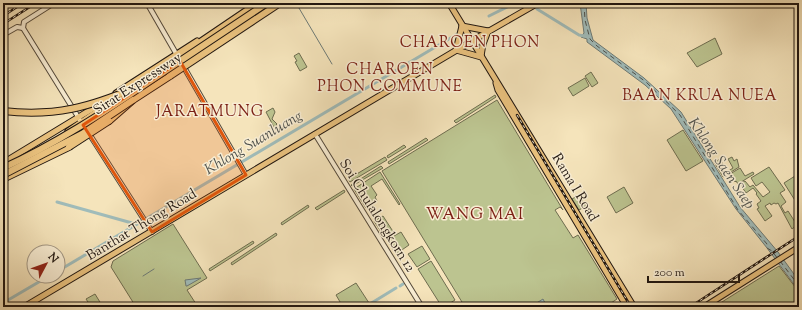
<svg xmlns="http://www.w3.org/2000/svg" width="802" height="310" font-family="'Sorts Mill Goudy',serif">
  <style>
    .green { fill: #bcc490; stroke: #6e6d50 }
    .water { fill: #a0bcba; stroke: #6d7a76 }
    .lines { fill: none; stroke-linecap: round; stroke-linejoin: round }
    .stream { stroke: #6d7a76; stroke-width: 1 }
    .canal { stroke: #a0bcba; stroke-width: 3 }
    .ferry { stroke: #4d504c; stroke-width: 1; stroke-dasharray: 5 4; stroke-linecap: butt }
    .minor-casing { stroke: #554a3b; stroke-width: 6 }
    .major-casing { stroke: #201610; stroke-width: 7 }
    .highway-casing { stroke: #201610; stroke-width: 8 }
    .minor { stroke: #f8edd3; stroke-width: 4 }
    .major { stroke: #eac27e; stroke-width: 5 }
    .highway { stroke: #eac27e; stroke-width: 6 }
    .rail-casing { stroke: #201610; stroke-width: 2.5 }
    .rail { stroke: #f8edd3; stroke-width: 1; stroke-dasharray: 3; stroke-linecap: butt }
    .highway-bridge-casing { stroke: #201610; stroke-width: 8; stroke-linecap: butt }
    .highway-bridge { stroke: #eac27e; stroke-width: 6 }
    .marked { fill: #de560c; fill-opacity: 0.2; stroke: #de560c; stroke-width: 3; stroke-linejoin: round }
    .labels { text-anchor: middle; stroke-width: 3; stroke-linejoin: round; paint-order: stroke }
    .street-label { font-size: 14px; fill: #201610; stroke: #f8edd3 }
    .neighbourhood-label { font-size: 15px; letter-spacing: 1px; fill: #7a1f14; stroke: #f8edd3 }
    .water-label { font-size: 15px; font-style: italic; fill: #4d504c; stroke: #f8edd3 }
    .quarter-label { font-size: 16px; letter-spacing: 1px; fill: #7a1f14; stroke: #f8edd3 }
  </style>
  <rect width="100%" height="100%" fill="#f5e4bb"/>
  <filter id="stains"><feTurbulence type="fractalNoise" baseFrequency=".005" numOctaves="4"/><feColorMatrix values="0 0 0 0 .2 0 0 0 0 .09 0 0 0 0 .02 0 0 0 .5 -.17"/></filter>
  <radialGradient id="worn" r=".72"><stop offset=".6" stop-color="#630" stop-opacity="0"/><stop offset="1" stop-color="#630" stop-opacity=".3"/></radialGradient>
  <g class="green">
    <polygon points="715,38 722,54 697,67 687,53"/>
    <polygon points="299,53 307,67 300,71 295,62 297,61 294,56"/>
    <polygon points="591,72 598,83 592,87 585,76"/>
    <polygon points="585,78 589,86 573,96 568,88"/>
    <polygon points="495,95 496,97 456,123 454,121"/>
    <polygon points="497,100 563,210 560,207 555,210 573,238 578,235 617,299 605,307 465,307 382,171"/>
    <polygon points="273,108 275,112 272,119 277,124 276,125 279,132 277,133 266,112"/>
    <polygon points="683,130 703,161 686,171 667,140"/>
    <polygon points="426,138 428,140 389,164 388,162"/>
    <polygon points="404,145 406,147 388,158 387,156"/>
    <polygon points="385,157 387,160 350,182 349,180 350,178"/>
    <polygon points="732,157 734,161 737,159 739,167 723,177 714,162 720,159 727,172 733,168 728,159"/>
    <polygon points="381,166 383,168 352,186 351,185"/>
    <polygon points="769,167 785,190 780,193 786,202 781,206 785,213 788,211 797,225 792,229 778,203 776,204 774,203 771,205 770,203 765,206 772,216 765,221 757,209 759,208 757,204 761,201 756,194 757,193 753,188 746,193 740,184 745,181 750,187 753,185 763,197 770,192 762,182 756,186 751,178"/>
    <polygon points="740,168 745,176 753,172 754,174 738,184 736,181 735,182 730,174"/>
    <polygon points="380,172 400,204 399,205 382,179 371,186 377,195 375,197 377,201 366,208 354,189"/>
    <polygon points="795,176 799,182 799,200 796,202 784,183"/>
    <polygon points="624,187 633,203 616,213 607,197"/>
    <polygon points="344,190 345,192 317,210 315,208"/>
    <polygon points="579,195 586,206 579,210 572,199"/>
    <polygon points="308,205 309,207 282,225 281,223"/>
    <polygon points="383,216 394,233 385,238 374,221"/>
    <polygon points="173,224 207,278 187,290 198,307 136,307 111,267 113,261"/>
    <polygon points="401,232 409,245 396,254 387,240"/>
    <polygon points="276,233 277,235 232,265 231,263"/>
    <polygon points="253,241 254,243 210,271 209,269"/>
    <polygon points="422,246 430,259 417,267 408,254"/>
    <polygon points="431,261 455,300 444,307 442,307 418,269"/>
    <polygon points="779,266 799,292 799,307 714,307"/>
    <polygon points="356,283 369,303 361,307 343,307 336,295"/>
    <polygon points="95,294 103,307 80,307 88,302 86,299"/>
  </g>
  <g class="water">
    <polygon points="580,3 586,3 587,18 593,40 644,78 681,112 740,207 778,252 799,281 799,291 767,248 736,209 671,109 645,85 587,42 587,39 581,37 584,33"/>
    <polygon points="201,278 187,286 186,286 185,280"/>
    <polygon points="543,299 547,307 530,307"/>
  </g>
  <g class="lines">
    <g class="stream">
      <polyline points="296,3 332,64"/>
      <polyline points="143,276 154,269"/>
    </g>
    <g class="canal">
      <polyline points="248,3 248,4"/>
      <polyline points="537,9 579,35 584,36"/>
      <polyline points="489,16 515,3"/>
      <polyline points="57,202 132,223"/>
      <polyline points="58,271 459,33"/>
      <polyline points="400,286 403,284"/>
      <polyline points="3,303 49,276"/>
      <polyline points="365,307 396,288"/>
    </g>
    <g class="ferry">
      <polyline points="584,3 585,20 590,39 597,46 646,82 680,115 738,210 767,244 767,248 772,251 778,259"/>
      <polyline points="780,261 799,286"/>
    </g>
    <g class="minor-casing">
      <g id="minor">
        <polyline points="147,3 246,175"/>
        <polyline points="23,28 80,120"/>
        <polyline points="23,28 24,22 54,3"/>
        <polyline points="3,35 17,27 23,28"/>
        <polyline points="88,132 152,232"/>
        <polyline points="315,134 422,307"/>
      </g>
    </g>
    <g class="major-casing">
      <g id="major">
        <polyline points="449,3 634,307"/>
        <polyline points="462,26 488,31"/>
        <polyline points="456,50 481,57"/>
        <polyline points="456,50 462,26"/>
        <polyline points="481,56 483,44 488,31"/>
        <polyline points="496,83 498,90 627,307"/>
        <polyline points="133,87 257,3"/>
        <polyline points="116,93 197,41"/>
        <polyline points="68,131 121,95"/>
        <polyline points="3,163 105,101"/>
        <polyline points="24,307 477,38 538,3"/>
        <polyline points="704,307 799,247"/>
      </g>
    </g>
    <g class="highway-casing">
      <g id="highway">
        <polyline points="109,121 133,100 170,76"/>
        <polyline points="3,179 69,147"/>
      </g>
    </g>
    <use href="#minor" class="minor"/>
    <use href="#major" class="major"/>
    <use href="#highway" class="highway"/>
    <g class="rail-casing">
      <g id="rail">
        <polyline points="3,4 5,3"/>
        <polyline points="3,16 23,3"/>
        <polyline points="3,24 36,3"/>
        <polyline points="517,115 631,307"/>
        <polyline points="690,307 799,236"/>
      </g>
    </g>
    <use href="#rail" class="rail"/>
    <g class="highway-bridge-casing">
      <g id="highway-bridge">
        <polyline points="170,76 280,3"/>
        <path d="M3 111C55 117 90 107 137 87"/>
        <polyline points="69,147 109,121"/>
        <path d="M3 168C55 144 103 113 150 81 189 55 228 29 267 3"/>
        <polyline points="3,175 82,134 133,100"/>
      </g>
    </g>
    <use href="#highway-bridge" class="highway-bridge"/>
  </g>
  <path class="marked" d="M180 61 246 175 152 232 83 125Z"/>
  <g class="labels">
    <g class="street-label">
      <text transform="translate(137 83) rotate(-33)" y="5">Sirat Expressway</text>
      <text transform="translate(576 187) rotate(59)" y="5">Rama I Road</text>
      <text transform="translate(378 215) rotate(58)" y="5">Soi Chulalongkorn 12</text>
      <text transform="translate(141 224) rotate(-31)" y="5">Banthat Thong Road</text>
    </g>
    <g class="neighbourhood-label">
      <text x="470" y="47">CHAROEN PHON</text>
      <text x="390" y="74">CHAROEN<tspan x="390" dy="17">PHON COMMUNE</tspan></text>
      <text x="700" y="100">BAAN KRUA NUEA</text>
      <text x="210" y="116">JARATMUNG</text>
    </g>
    <g class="water-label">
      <text transform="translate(253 142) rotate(-31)" y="5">Khlong Suanluang</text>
      <text transform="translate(722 163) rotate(56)" y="5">Khlong Saen Saep</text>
    </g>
    <g class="quarter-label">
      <text x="475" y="219">WANG MAI</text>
    </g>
  </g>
  <rect width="802" height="310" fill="none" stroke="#f5e4bb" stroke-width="16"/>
  <rect x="4" y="4" width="794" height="302" fill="none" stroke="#201610" stroke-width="2"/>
  <rect x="8" y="8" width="786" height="294" fill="none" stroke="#201610"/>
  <g transform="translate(46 264) rotate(49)"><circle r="19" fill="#f8edd3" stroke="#a29785"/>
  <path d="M0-3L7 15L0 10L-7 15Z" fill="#8f2418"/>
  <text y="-6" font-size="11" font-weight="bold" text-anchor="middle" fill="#201610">N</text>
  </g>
  <path d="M648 276v6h91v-6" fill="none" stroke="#201610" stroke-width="2"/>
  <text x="654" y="276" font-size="12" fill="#201610" stroke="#f8edd3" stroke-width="3" paint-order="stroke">200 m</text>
  <rect width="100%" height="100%" filter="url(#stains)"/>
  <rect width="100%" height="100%" fill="url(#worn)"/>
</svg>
